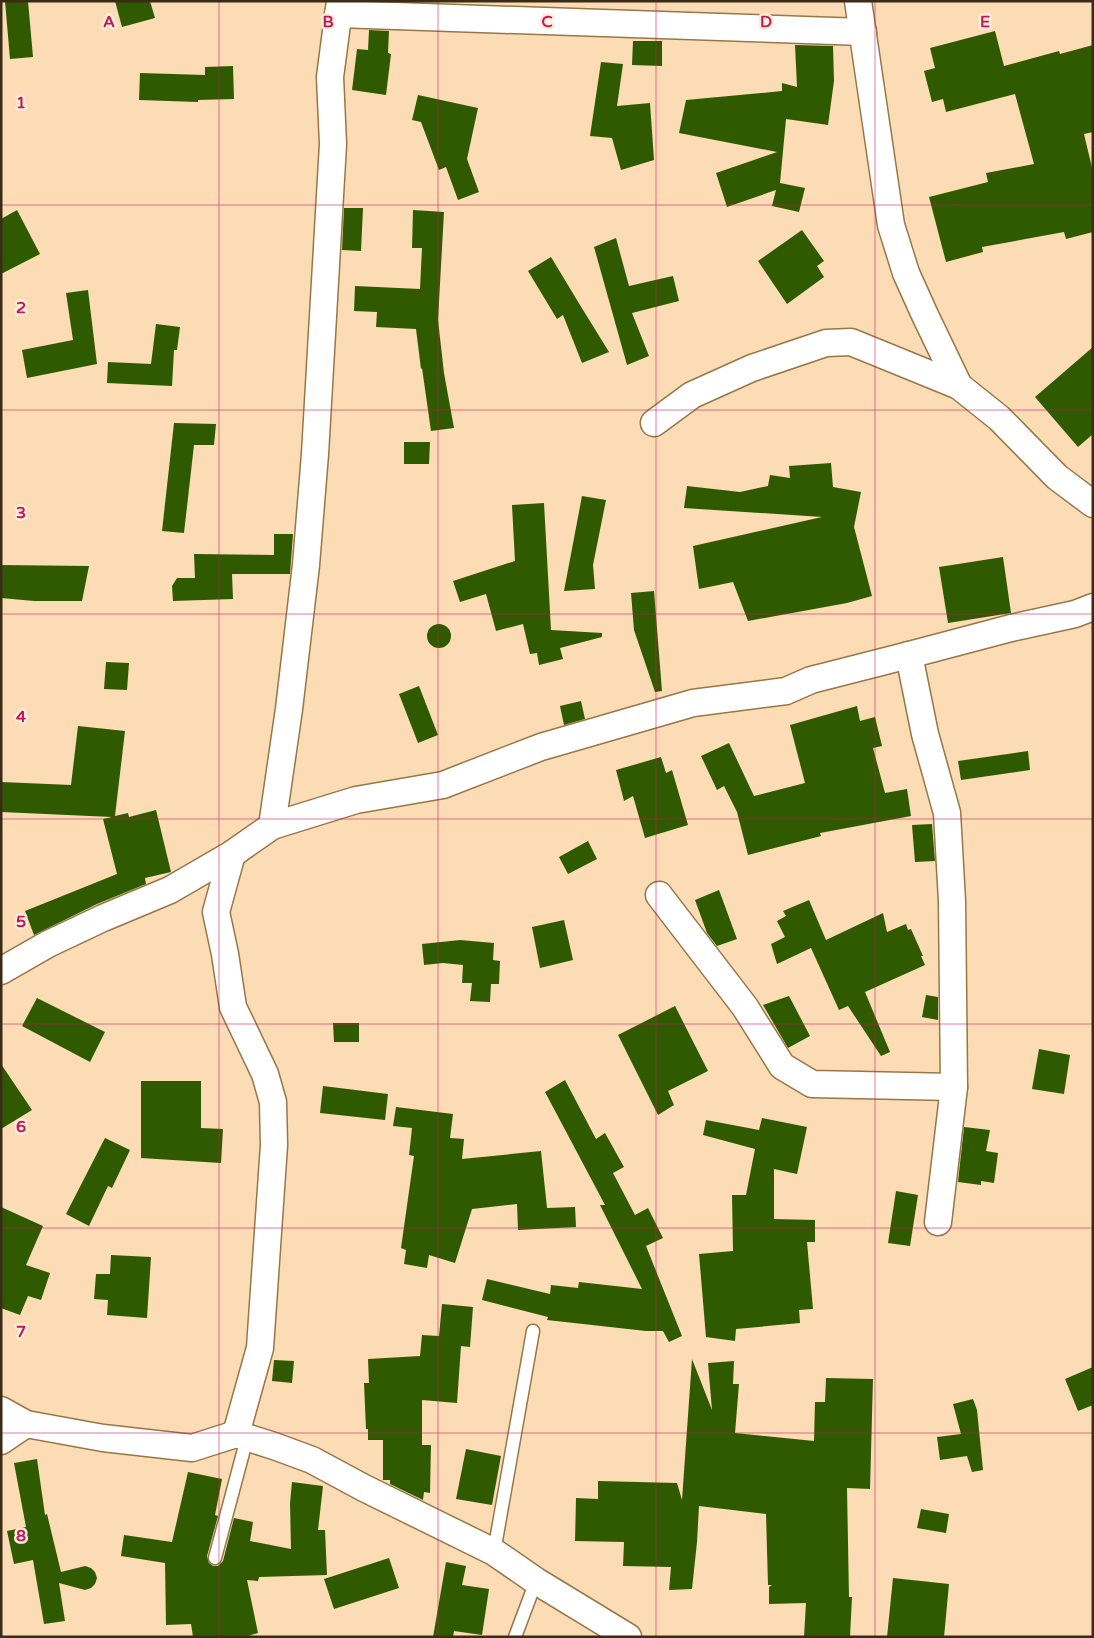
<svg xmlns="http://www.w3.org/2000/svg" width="1094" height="1638" font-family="'Varela Round',sans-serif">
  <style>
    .building { fill: #2f5a00 }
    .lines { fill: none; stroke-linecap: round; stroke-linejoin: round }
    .lane-casing { stroke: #997647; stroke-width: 15 }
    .street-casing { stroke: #997647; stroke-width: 29 }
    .lane { stroke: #fff; stroke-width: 12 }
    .street { stroke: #fff; stroke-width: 26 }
    .grid { fill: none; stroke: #c2185b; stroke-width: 1; stroke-opacity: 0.55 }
    .grid-label { font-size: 16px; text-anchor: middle; font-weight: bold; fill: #c2185b; stroke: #fcedd9; stroke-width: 5; stroke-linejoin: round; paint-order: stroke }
  </style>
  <rect width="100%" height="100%" fill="#fbdcb5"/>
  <g class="building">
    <polygon points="5,1 28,1 33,57 10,59"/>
    <polygon points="115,1 150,1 155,18 122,27"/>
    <polygon points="369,30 389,31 388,53 391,54 386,95 352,90 357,49 368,50"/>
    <polygon points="995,31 1004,66 1059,51 1060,54 1093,45 1093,132 1084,134 1093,172 1093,232 1066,239 1064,232 982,247 983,252 946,262 929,197 988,182 986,173 1034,164 1015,94 946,112 943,99 932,102 924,71 935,68 930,48"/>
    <polygon points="633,41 662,41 662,66 632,65"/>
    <polygon points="795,45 833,46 834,81 828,125 786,119 780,183 805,188 799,212 772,206 776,190 727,207 716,173 777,152 679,133 686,100 782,91 782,83 797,87"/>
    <polygon points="601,62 623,64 617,106 650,103 654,160 621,170 612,138 590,136"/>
    <polygon points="233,66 234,99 198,100 198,102 139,100 140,73 205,75 205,67"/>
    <polygon points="418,95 478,108 467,159 479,192 458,200 446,167 439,170 421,122 412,120"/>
    <polygon points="344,208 363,208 361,251 342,250"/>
    <polygon points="17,210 40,254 1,274 1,219"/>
    <polygon points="413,210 444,212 438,320 444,373 454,428 431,431 422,368 421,369 416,329 376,327 377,312 354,311 355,286 420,289 422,248 412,248"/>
    <polygon points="802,230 824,261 817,266 824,277 787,304 758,261"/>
    <polygon points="616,238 629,286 673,276 679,301 632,313 649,356 627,365 594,247"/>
    <polygon points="551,257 580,305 609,352 582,363 563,315 557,319 528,271"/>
    <polygon points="88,290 97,364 27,378 22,350 73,340 66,293"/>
    <polygon points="156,324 180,327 177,350 174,350 172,386 107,383 108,362 151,364"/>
    <polygon points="1093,347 1093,434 1078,447 1035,397"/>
    <polygon points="174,423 216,424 214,445 194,445 184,533 162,531"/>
    <polygon points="404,442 430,442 429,464 404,464"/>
    <polygon points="831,463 833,487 861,492 854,527 872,596 847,603 748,621 733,582 699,589 693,546 822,517 684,508 687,486 740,492 768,486 770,475 790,478 789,466"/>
    <polygon points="582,496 606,500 593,565 595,589 564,591"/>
    <polygon points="544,503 551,630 602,633 602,637 560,648 563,659 539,665 537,653 530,654 523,624 496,631 486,594 460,602 453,581 515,561 512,505"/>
    <polygon points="274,534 293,534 290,574 232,574 233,599 173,601 172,586 177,578 195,578 194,554 274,555"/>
    <polygon points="1003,557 1011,613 948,623 939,567"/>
    <polygon points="1,565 89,566 82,601 34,601 1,598"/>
    <polygon points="654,591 662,691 655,692 634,630 631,593"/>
    <circle cx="439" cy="636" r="12"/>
    <polygon points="106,662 129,663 127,690 104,689"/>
    <polygon points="419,686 438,735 418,743 399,694"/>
    <polygon points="581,701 585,719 564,725 560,706"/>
    <polygon points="857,706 860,721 875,717 882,746 873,748 885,793 907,789 911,816 820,833 821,836 748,855 737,812 724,786 717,790 701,756 729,743 754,796 805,783 790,725"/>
    <polygon points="78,726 125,731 115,816 128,813 129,817 156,810 171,872 145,878 146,884 97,904 34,935 25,911 117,874 103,819 112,817 1,812 1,782 71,785"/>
    <polygon points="1028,751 1030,770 961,780 958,761"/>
    <polygon points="661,757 666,773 672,770 688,825 645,838 633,796 624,801 616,770"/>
    <polygon points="932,824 935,861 915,862 912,825"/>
    <polygon points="588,841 597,859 568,874 559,857"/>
    <polygon points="719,890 737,939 717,946 707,933 695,900"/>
    <polygon points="809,900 826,940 883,913 887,932 906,924 908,930 911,929 923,956 921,956 925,965 865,992 890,1052 881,1056 848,1006 839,1010 811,948 777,964 771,944 785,937 777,921 786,916 783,911"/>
    <polygon points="564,920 573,960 540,968 532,927"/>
    <polygon points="460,940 494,943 493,960 500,961 499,984 491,984 490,1002 470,1001 472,983 462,983 463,965 443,963 424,965 422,944"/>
    <polygon points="926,995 938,997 938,1020 922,1017"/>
    <polygon points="789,996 810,1036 788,1048 763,1005"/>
    <polygon points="37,998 105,1032 90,1062 22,1026"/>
    <polygon points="675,1006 708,1071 668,1091 674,1105 658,1115 618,1035"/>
    <polygon points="333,1023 359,1023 359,1042 334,1042"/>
    <polygon points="1039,1049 1070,1055 1064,1094 1032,1089"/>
    <polygon points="1,1064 32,1110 1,1129"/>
    <polygon points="565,1080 596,1139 605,1133 624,1167 613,1173 635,1215 648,1208 663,1238 646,1246 682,1336 669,1342 663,1331 646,1331 547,1320 548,1317 482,1300 487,1279 550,1294 551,1285 578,1288 579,1282 642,1289 600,1205 605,1205 545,1092"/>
    <polygon points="141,1081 201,1081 201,1128 223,1129 221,1163 141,1158"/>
    <polygon points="323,1086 388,1094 385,1120 320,1113"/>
    <polygon points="396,1107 453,1114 450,1138 464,1139 462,1159 541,1151 547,1208 575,1207 576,1227 518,1230 517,1204 472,1209 455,1263 429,1255 427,1268 404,1264 406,1250 401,1248 414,1156 409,1155 412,1128 393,1126"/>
    <polygon points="762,1118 807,1127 797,1174 774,1169 774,1219 815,1220 815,1242 807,1242 813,1309 799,1310 800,1323 736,1329 735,1341 706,1337 699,1254 733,1251 732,1195 746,1195 755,1149 703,1135 706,1120 759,1130"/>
    <polygon points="964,1127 990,1130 986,1151 998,1153 994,1183 981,1181 981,1185 958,1182"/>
    <polygon points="105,1138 130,1150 112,1188 108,1186 89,1226 66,1214"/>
    <polygon points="896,1191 918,1195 910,1246 888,1243"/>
    <polygon points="1,1207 43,1226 26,1265 50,1273 41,1300 28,1296 20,1315 1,1308"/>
    <polygon points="111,1255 151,1257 147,1318 107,1315 108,1300 94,1299 96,1274 110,1274"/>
    <polygon points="442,1304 473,1307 470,1347 461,1346 457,1403 422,1400 422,1445 431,1445 430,1493 424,1492 423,1500 390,1484 390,1480 383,1480 383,1440 368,1440 368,1429 366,1429 364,1383 369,1383 368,1359 420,1356 422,1335 439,1336"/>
    <polygon points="692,1359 712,1410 708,1363 734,1361 733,1384 739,1384 735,1433 814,1441 815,1402 825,1402 826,1378 873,1379 870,1489 847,1488 849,1597 852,1597 850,1637 804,1637 806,1603 769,1604 769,1587 772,1585 768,1585 766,1514 699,1506 697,1542 692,1589 669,1590 671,1567 623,1566 624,1542 575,1541 576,1498 598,1499 598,1481 677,1483 682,1500"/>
    <polygon points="274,1360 294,1361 292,1383 272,1381"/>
    <polygon points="1093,1367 1093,1405 1078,1411 1065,1379"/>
    <polygon points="973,1399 977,1410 983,1470 972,1472 967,1456 940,1460 937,1437 961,1434 953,1404"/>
    <polygon points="466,1449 501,1456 492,1505 456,1499"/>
    <polygon points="37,1459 45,1515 47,1514 61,1572 85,1566 91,1568 95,1572 97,1578 95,1584 91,1588 85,1590 59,1583 65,1621 44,1624 33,1560 14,1564 7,1531 26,1527 14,1463"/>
    <polygon points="188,1472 222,1479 215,1515 218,1516 207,1556 209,1563 213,1566 218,1566 223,1561 234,1518 253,1522 250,1541 291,1549 290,1503 292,1482 323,1486 318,1530 325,1530 327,1575 259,1577 258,1581 247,1580 258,1633 245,1637 193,1637 191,1624 166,1625 165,1563 121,1556 124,1535 172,1542"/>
    <polygon points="921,1509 949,1514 946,1533 917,1528"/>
    <polygon points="389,1558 399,1588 334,1609 324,1579"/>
    <polygon points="446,1562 466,1566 462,1585 489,1589 482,1635 454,1631 453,1637 433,1637"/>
    <polygon points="893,1578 949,1584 944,1637 887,1637"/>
  </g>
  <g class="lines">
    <g class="lane-casing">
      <g id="lane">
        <polyline points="494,1552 533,1331"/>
        <polyline points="215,1558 247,1438"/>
        <polyline points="515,1637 536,1581"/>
      </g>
    </g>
    <g class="street-casing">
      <g id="street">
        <polyline points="858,1 891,225 906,273 924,313 959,386 999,418 1057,477 1093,504"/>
        <polyline points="338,14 863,32"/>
        <polyline points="654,423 692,395 752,368 826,343 851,342 959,386"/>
        <polyline points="909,655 925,734 947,813 952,901 954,1087 938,1222"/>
        <polyline points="272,826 289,709 306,565 315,454 333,144 330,77 340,1"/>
        <polyline points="232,854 216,912 225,954 233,1007 265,1074 273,1102 274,1145 260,1348 236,1434"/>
        <polyline points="659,895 745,1007 782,1066 812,1084 954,1087"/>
        <polyline points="1,971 48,944 103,918 170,890 232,854 272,826 356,800 443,785 541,747 693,703 786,691 811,680 909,655 1011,628 1075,614 1093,607"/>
        <polyline points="1,1410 26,1424 103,1438 192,1448 236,1434 274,1446 312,1460 364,1488 494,1552 536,1581 628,1637"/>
        <polyline points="1,1441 26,1424"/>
      </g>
    </g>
    <use href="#lane" class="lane"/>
    <use href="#street" class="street"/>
  </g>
  <path class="grid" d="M219 1V1637M438 1V1637M656 1V1637M875 1V1637M1 205H1093M1 410H1093M1 614H1093M1 819H1093M1 1024H1093M1 1228H1093M1 1433H1093"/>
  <g class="grid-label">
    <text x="109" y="27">A</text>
    <text x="328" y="27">B</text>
    <text x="547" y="27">C</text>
    <text x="766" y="27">D</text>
    <text x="985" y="27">E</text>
    <text x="21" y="108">1</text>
    <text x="21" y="313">2</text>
    <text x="21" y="518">3</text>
    <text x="21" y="722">4</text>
    <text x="21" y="927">5</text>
    <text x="21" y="1132">6</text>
    <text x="21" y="1337">7</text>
    <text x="21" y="1541">8</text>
  </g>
  <rect width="1094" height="1638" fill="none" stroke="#3a2b17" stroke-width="5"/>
</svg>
